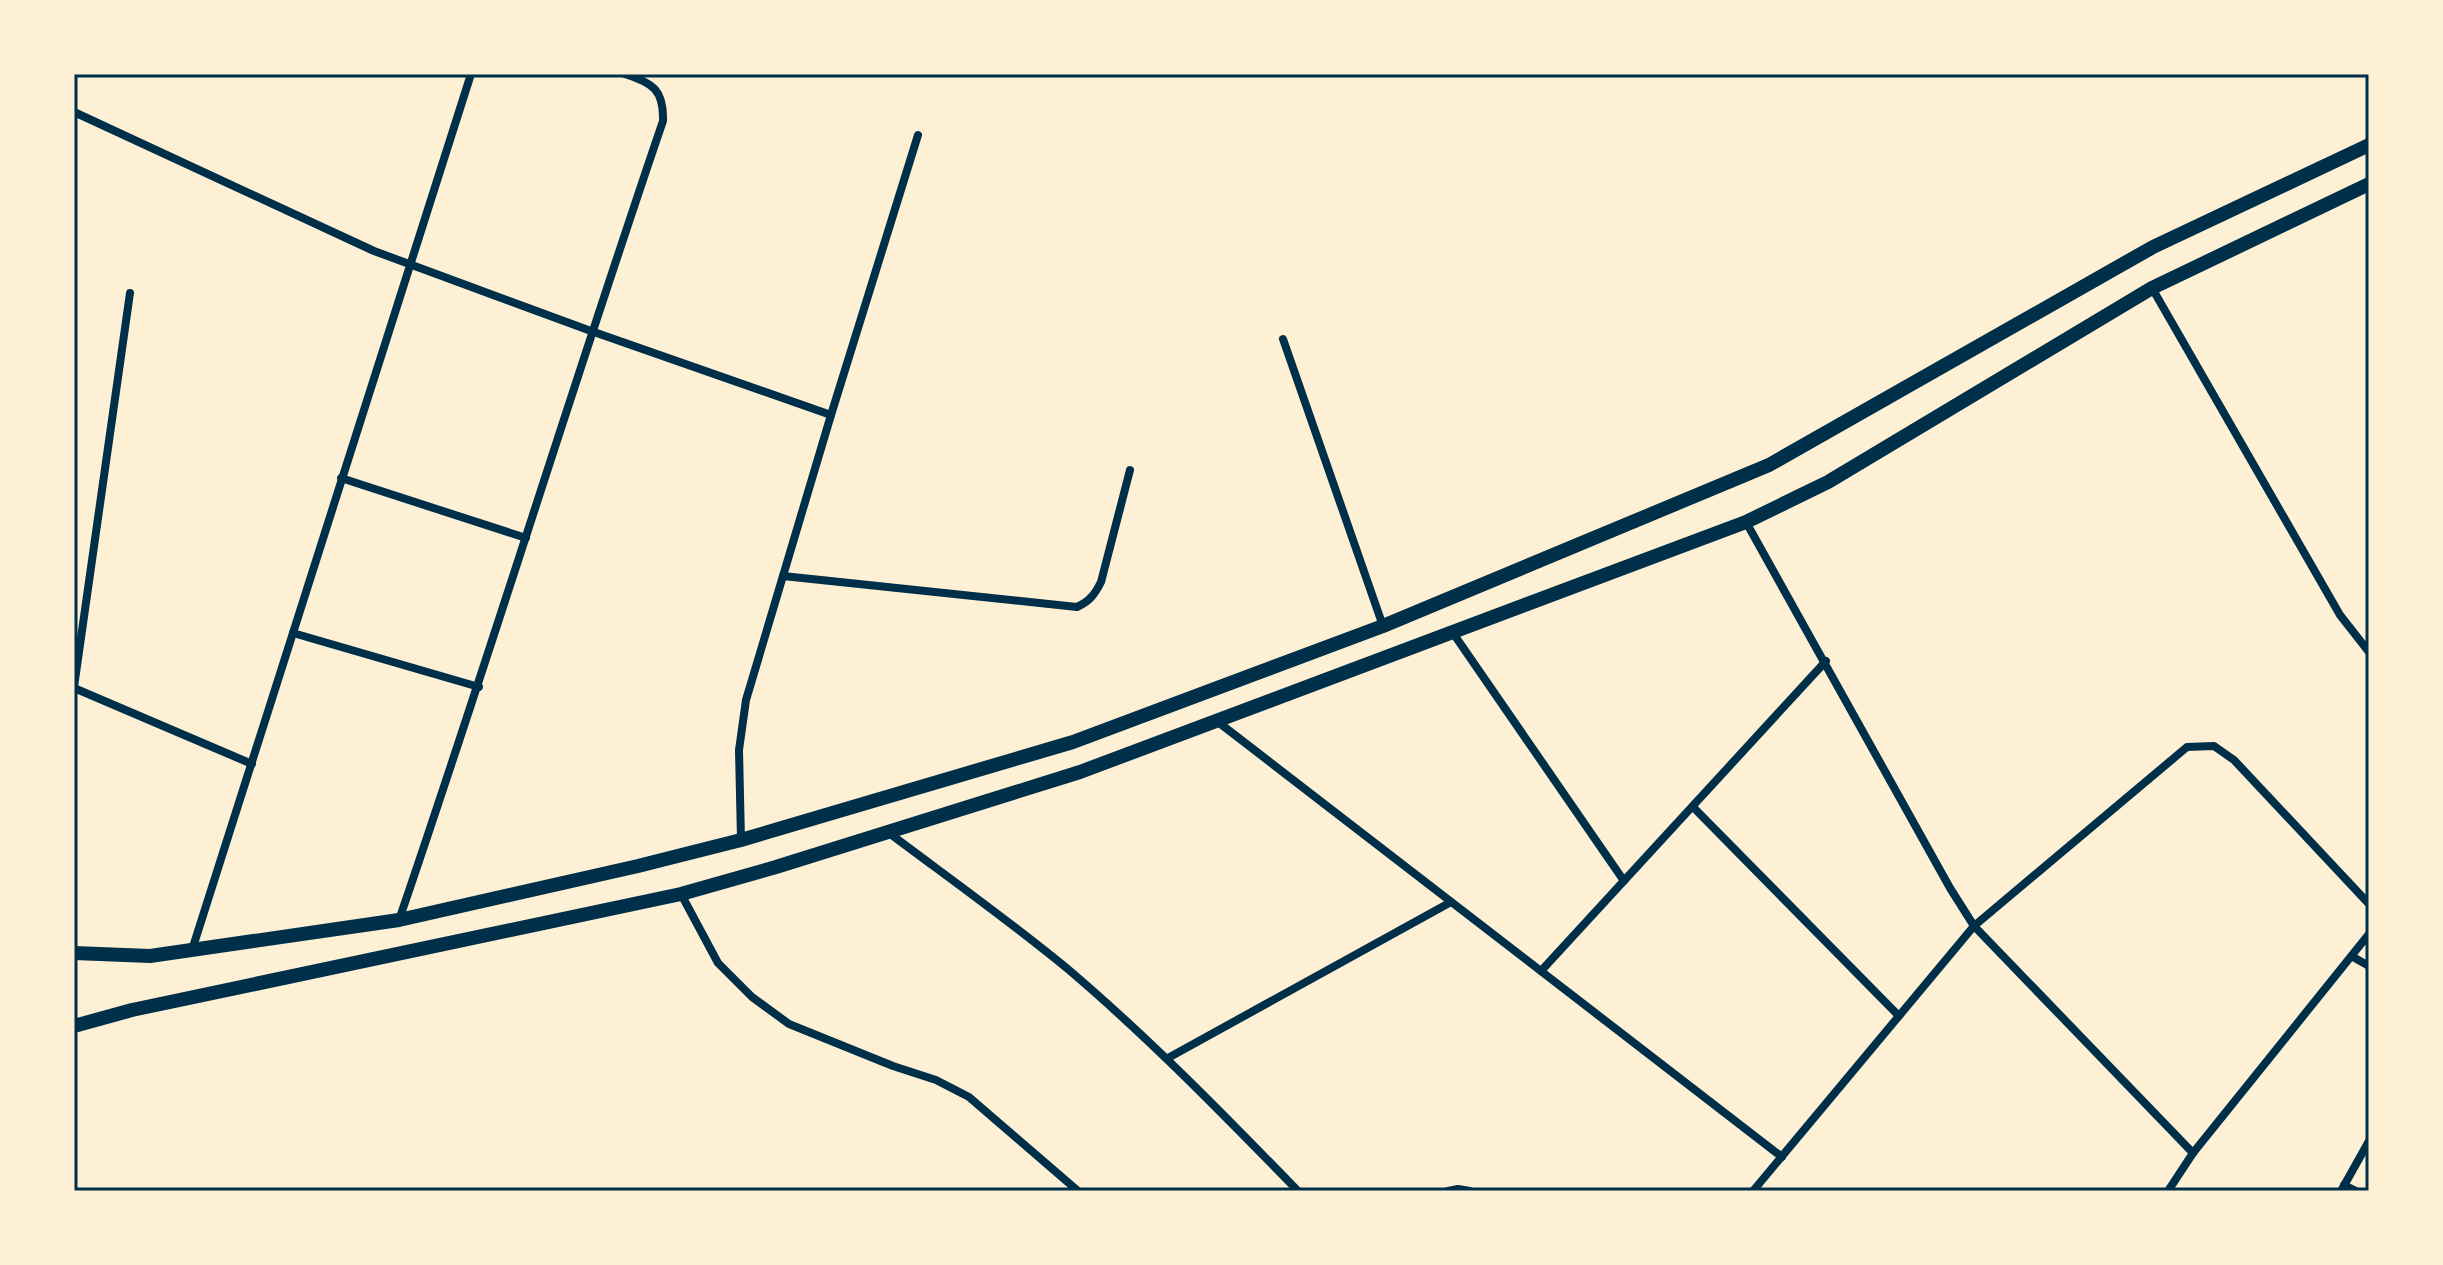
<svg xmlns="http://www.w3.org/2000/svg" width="2443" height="1265" font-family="'Source Serif 4',serif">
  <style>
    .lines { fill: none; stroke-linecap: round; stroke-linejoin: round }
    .minor { stroke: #003049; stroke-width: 8 }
    .tertiary { stroke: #003049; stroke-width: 14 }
    .neatline { fill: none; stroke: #003049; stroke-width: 3 }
  </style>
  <rect width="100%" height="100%" fill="#fdf0d5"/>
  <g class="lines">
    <g class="minor">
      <polyline points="74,112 374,251 591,331 831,415"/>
      <polyline points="2152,288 2340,615 2369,652"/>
      <polyline points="1283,339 1383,626"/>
      <polyline points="341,478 526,538"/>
      <polyline points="1746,522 1950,888 1974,926 2193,1153"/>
      <path d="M783 576 1077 607C1090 601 1095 594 1101 582L1130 470"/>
      <polyline points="293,633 479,687"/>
      <polyline points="1453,633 1624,881"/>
      <polyline points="74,687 130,293"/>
      <polyline points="74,688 252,764"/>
      <polyline points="1218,722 1782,1157"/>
      <polyline points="1693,807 1899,1016"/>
      <path d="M889 833C949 878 1011 922 1069 970 1150 1039 1224 1115 1298 1191"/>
      <polyline points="741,840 739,750 746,700 831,415 918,135"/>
      <polyline points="681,894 718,963 752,997 789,1024 893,1066 936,1080 969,1097 1078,1191"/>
      <path d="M399 920C490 655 572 387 663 121 664 90 653 83 625 74"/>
      <polyline points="192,950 471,74"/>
      <polyline points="2353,957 2369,966"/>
      <polyline points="1541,971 1826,661"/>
      <polyline points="1168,1058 1451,902"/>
      <polyline points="2344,1185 2356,1191"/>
      <polyline points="1448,1191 1458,1189 1470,1191"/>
      <polyline points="1753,1191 1974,926 2187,747 2214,746 2234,760 2369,904"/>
      <polyline points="2168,1191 2193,1153 2369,934"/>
      <polyline points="2341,1191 2369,1141"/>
    </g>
    <g class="tertiary">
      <polyline points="74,953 150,956 399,920 638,866 741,840 1073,742 1383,626 1769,465 2153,247 2369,145"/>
      <polyline points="74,1026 132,1010 681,894 776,867 1080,772 1746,522 1828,482 2152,288 2369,184"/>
    </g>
  </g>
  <rect width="2443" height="1265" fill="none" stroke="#fdf0d5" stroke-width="152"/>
  <rect x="76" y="76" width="2291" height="1113" class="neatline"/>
</svg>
